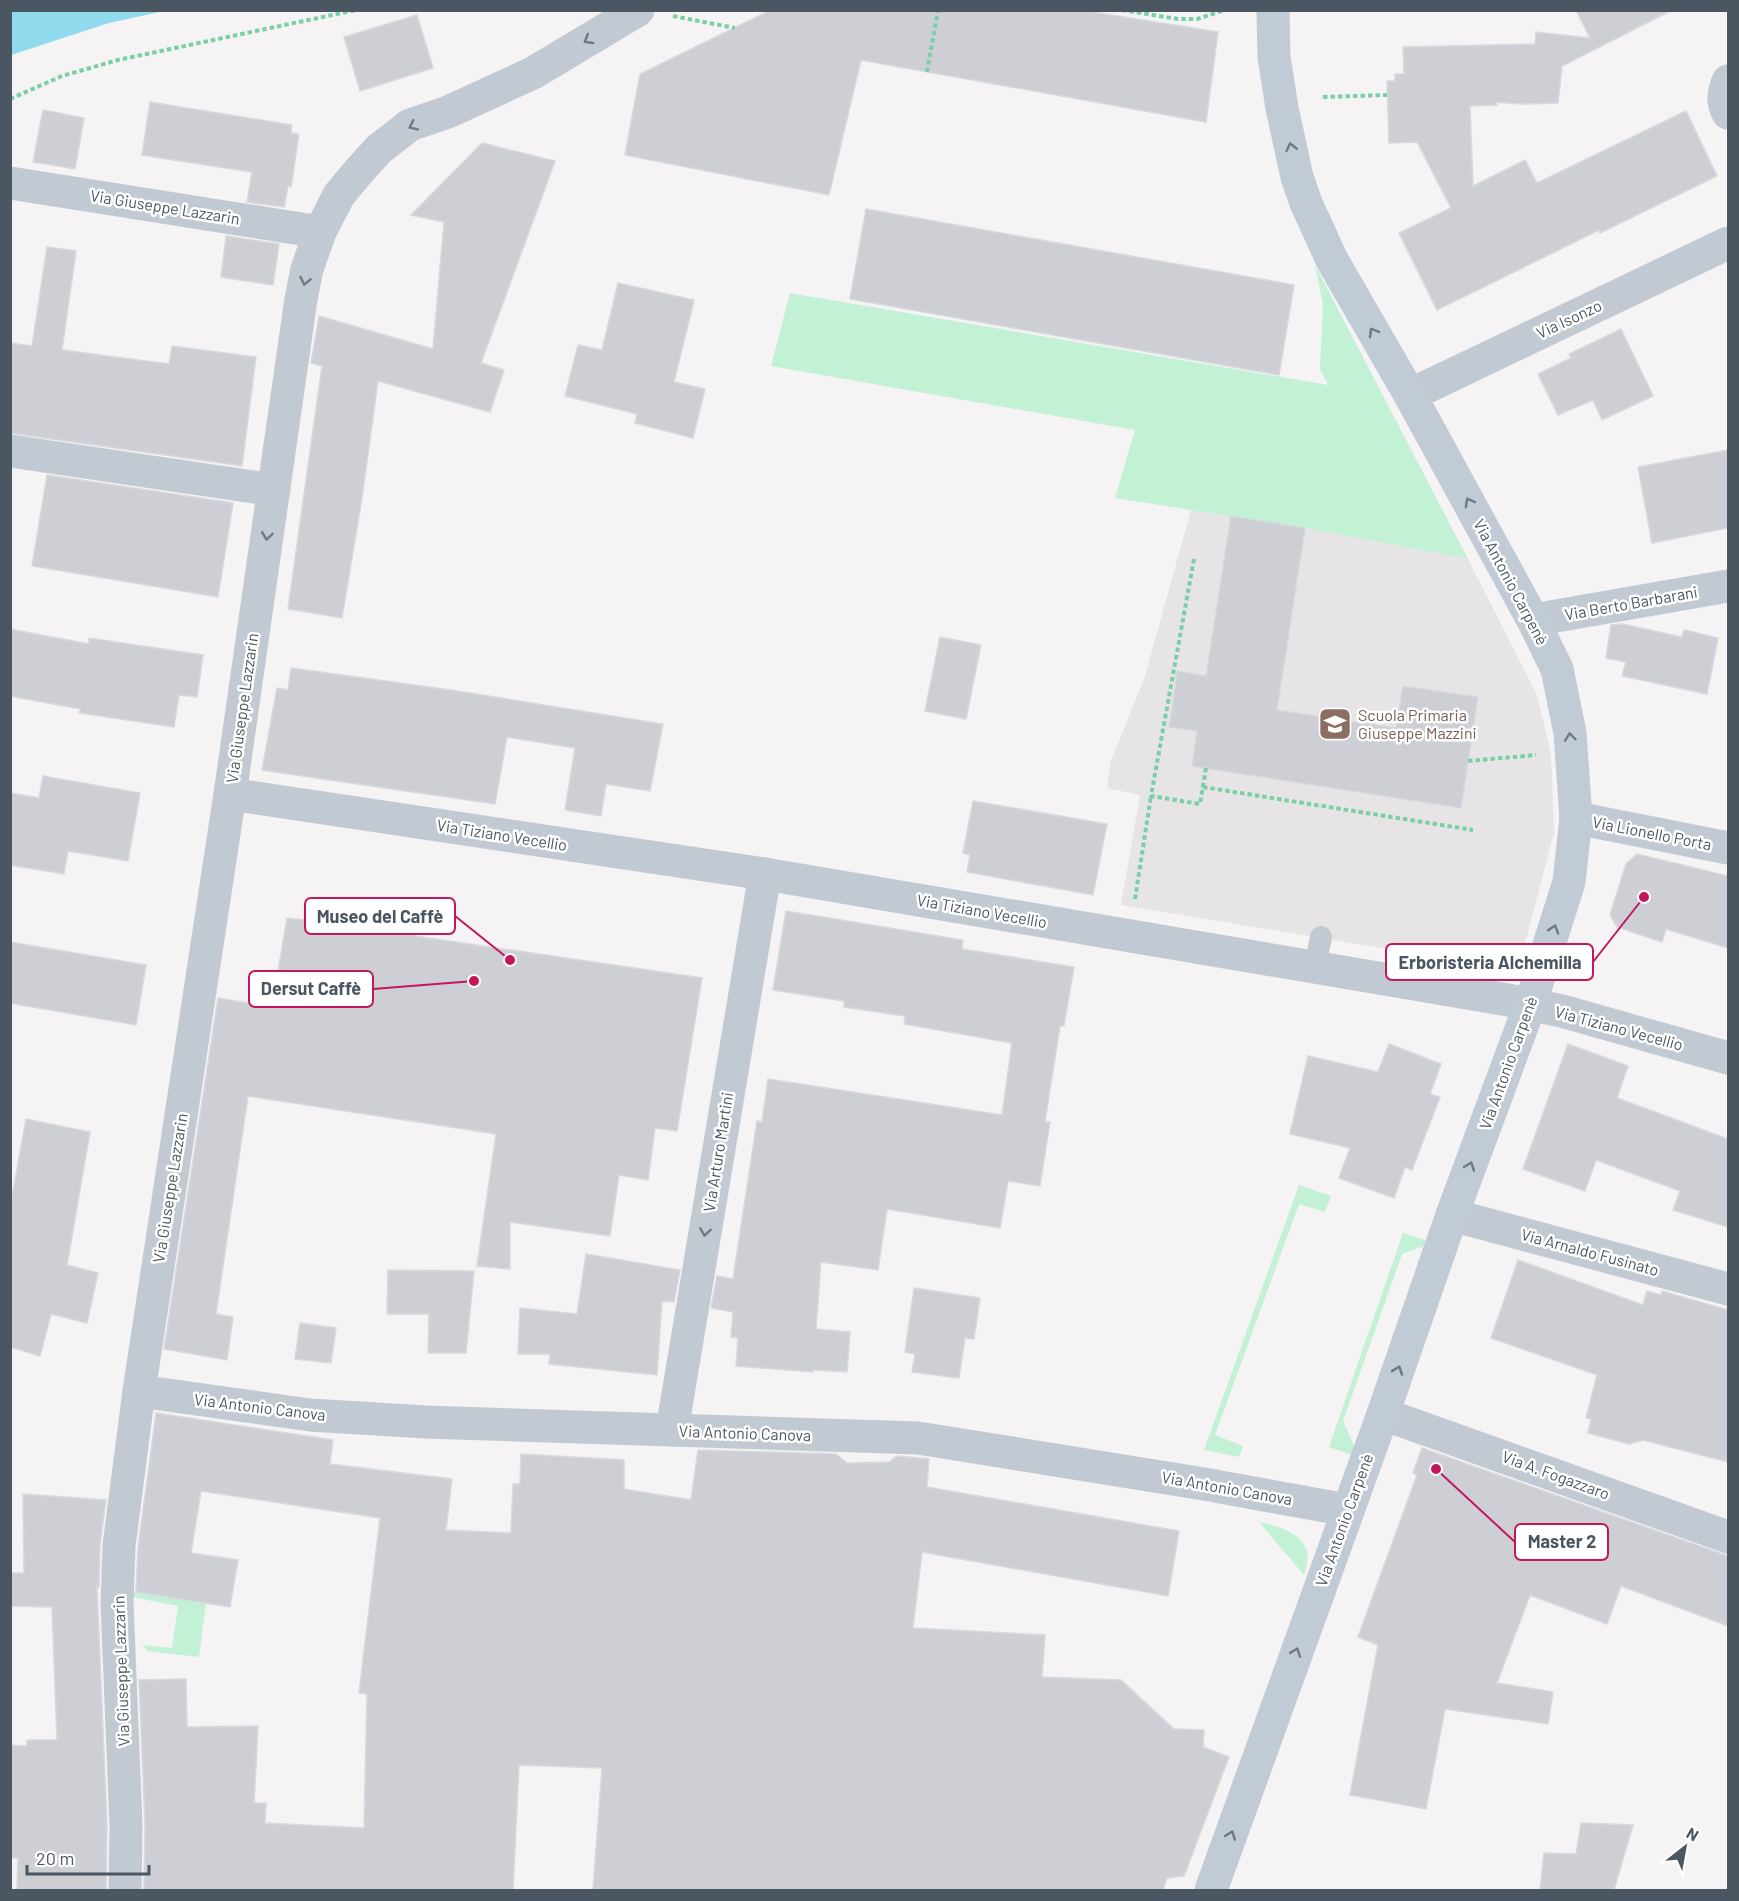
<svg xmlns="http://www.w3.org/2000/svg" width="1739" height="1901" font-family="Barlow,sans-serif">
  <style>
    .education { fill: #e6e4e5 }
    .green { fill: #c3f1d5 }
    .water { fill: #90daee }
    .building { fill: #cdcfd5; stroke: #d7d9de; stroke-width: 1.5 }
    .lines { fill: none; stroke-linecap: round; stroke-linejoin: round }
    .path { stroke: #7ad0a6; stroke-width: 4; stroke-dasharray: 4.5 3; stroke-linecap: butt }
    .lane { stroke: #c1cad2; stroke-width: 22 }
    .street { stroke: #c1cad2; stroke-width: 33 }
    .secondary { stroke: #c1cbd6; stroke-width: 33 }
    .oneway { stroke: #6e7983 }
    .oneway2 { stroke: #6e7984 }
    .labels { text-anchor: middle; stroke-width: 5; stroke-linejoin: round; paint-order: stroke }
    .street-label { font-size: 16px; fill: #4a5661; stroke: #fff }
    .education-label { font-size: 16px; fill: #785e54; stroke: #fff; text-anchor: start }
    .leader { fill: none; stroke: #c2185b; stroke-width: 2 }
    .callout-dot { fill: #c2185b; stroke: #fff; stroke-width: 2 }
    .callout { fill: #fff; stroke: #c2185b; stroke-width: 2 }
    .callout-label { font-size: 18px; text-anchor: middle; font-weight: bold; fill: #4a5661 }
  </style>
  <rect width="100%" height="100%" fill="#f5f3f3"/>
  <polygon class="education" points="1191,510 1305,528 1468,559 1537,695 1551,754 1554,833 1525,943 1514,967 1509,969 1121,905 1140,795 1107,788 1111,761 1145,676"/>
  <g class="green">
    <polygon points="1315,265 1468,559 1305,528 1115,498 1135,430 771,366 790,293 1328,385 1320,369 1323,304"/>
    <polygon points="1299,1185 1331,1196 1325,1212 1299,1204 1215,1435 1243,1446 1239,1457 1204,1450"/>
    <polygon points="1403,1233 1425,1240 1426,1245 1402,1254 1343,1421 1355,1448 1352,1455 1329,1447"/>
    <path d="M1259 1522C1275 1525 1302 1532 1307 1551 1309 1558 1306 1567 1304 1575Z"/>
    <polygon points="133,1592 206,1603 199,1657 147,1651 143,1645 172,1648 178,1606 132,1597"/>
  </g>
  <polygon class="water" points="11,10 164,10 164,11 109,23 11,55"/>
  <g class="building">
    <polygon points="771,10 1080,10 1218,32 1206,122 861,60 829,195 625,155 640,74"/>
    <polygon points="1576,10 1672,10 1562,66 1558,103 1520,104 1496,102 1497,105 1470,106 1473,186 1525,160 1537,183 1686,111 1717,176 1600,233 1599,230 1437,310 1399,233 1451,208 1417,142 1389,143 1387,81 1395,81 1395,74 1404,74 1403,47 1535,44 1536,32 1590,38"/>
    <polygon points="417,15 433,68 360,91 344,37"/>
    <polygon points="150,102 292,125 291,133 299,134 291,187 288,186 284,207 247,202 252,172 142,155"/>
    <polygon points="43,110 84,118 75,169 33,162"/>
    <polygon points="482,143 555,161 481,363 504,370 490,412 378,381 362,498 342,618 288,609 322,366 311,363 319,316 433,349 444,222 411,215"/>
    <polygon points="866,209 1294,285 1279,375 850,299"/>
    <polygon points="226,236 279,244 273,285 221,277"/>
    <polygon points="47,247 76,251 62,350 169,364 172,346 256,357 242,466 10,433 10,343 32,346"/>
    <polygon points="618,283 694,300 674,382 705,389 693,438 635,423 637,414 565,396 578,345 602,350"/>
    <polygon points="1621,329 1653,396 1602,420 1593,400 1558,415 1538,374 1571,358 1569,354"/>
    <polygon points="1728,450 1728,528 1652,543 1638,467"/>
    <polygon points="47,475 233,503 218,597 32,566"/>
    <polygon points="1231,516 1305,528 1277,710 1396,728 1403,686 1478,697 1461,808 1192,766 1197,731 1169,727 1174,695 1177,671 1206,676"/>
    <polygon points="1622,624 1682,637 1684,630 1718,638 1707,694 1622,676 1626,662 1606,658 1611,625"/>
    <polygon points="10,629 89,644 89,638 203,655 197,697 179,695 174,727 79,713 81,709 10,696"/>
    <polygon points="940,637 981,645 966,719 925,711"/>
    <polygon points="291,668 451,690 663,724 650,791 606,784 601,816 565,810 575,748 507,737 495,804 262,770 277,688 288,690"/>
    <polygon points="43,776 140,793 128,861 68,851 64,874 10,865 10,793 39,798"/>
    <polygon points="973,801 1107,824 1093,895 967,872 970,855 963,853"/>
    <polygon points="1637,854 1728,876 1728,948 1666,929 1662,942 1617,927 1610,915 1626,864"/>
    <polygon points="307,903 417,920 415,936 702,978 677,1131 655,1128 648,1180 619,1175 610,1236 510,1222 510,1269 477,1266 496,1134 248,1096 216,1314 233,1317 227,1360 164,1349 218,998 272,1007 287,918 304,920"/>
    <polygon points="786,911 963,940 962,949 1074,967 1064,1026 1060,1026 1045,1122 1050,1122 1040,1186 1008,1181 1000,1228 887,1209 878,1270 821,1262 816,1329 850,1332 847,1372 813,1370 813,1372 736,1366 738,1338 731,1337 733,1312 711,1308 717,1276 733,1279 757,1121 762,1122 768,1079 1002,1115 1012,1043 904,1024 905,1016 844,1007 844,1001 773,990"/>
    <polygon points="10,942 146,965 136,1025 10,1003"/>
    <polygon points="1389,1044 1441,1064 1430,1094 1440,1097 1412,1170 1405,1167 1394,1198 1339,1178 1350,1148 1290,1134 1308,1056 1378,1072"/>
    <polygon points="1568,1044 1628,1066 1617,1098 1728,1139 1728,1227 1673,1210 1680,1191 1596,1160 1585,1191 1523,1169"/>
    <polygon points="26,1119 90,1132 67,1265 98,1273 87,1323 51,1314 40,1356 10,1347 10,1208"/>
    <polygon points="586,1254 680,1270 674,1302 662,1301 657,1375 549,1364 550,1354 518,1354 520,1308 577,1314"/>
    <polygon points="1518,1260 1643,1305 1647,1291 1661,1295 1662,1291 1728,1310 1728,1462 1643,1440 1629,1444 1588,1433 1591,1419 1586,1418 1597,1375 1491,1338"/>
    <polygon points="388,1270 474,1271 466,1353 428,1353 429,1314 387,1314"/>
    <polygon points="914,1288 980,1298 974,1339 965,1338 959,1378 912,1372 915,1354 905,1352"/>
    <polygon points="300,1323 336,1328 331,1363 295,1359"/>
    <polygon points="156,1413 333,1440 330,1464 452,1479 446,1530 511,1533 513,1484 520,1484 521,1454 624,1460 624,1489 691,1500 698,1450 836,1454 847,1463 889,1462 897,1456 929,1459 927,1487 1179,1531 1168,1596 922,1552 913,1628 1045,1635 1042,1677 1121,1680 1174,1729 1204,1730 1203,1747 1229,1757 1184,1876 1167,1878 1163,1890 593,1890 602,1768 519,1765 513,1890 144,1890 145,1824 139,1680 186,1679 187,1727 258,1726 254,1803 266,1803 265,1823 364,1828 367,1694 359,1693 380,1518 201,1491 191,1553 238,1560 230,1607 136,1592 138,1548"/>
    <polygon points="1422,1448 1728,1556 1728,1626 1621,1586 1607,1624 1530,1595 1497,1683 1553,1692 1548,1724 1445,1709 1426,1809 1350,1795 1378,1645 1358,1637 1417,1475 1413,1473"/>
    <polygon points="23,1494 106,1500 100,1544 99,1587 97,1586 107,1825 106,1890 17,1890 18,1858 10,1858 10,1745 27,1746 27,1740 57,1740 52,1607 10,1606 10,1573 24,1573"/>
    <polygon points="1581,1823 1633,1825 1614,1890 1540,1890 1544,1853 1576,1854"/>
  </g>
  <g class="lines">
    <g class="path">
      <polyline points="1122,10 1178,19 1197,19 1225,10"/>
      <polyline points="673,16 735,28"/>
      <polyline points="927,72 938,10"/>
      <polyline points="1323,97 1387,95"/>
      <polyline points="10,99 62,76 118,60 356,10"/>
      <polyline points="1194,559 1151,796 1200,804 1206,768"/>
      <polyline points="1468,761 1536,755"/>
      <polyline points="1203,787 1473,830"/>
      <polyline points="1135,899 1151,796"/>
    </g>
    <polyline class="lane" points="1315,967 1321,937"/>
    <g class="street">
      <path d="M1728 81C1723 94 1722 101 1728 113"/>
      <polyline points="10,183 320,232"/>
      <polyline points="1410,395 1728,243"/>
      <polyline points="10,451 274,490"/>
      <polyline points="1533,620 1728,586"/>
      <polyline points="230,794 765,874 1508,1000 1562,1011 1728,1058"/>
      <polyline points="1576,818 1728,848"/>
      <polyline points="1452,1215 1728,1289"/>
      <polyline points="139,1391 310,1415 426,1422 918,1438 1204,1484 1347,1510"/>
      <polyline points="1383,1414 1728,1537"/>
      <polyline points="672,1430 765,874"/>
      <polyline points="125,1890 126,1825 117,1603 119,1546 139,1391 230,794 301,299 307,269 320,232 339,195 359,171 379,149 410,125 448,112 533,73 638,10"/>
    </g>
    <polyline class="secondary" points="1211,1890 1383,1414 1452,1215 1530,1005 1569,882 1576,818 1570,733 1557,669 1533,620 1410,395 1332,260 1306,203 1297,177 1282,108 1274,57 1273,10"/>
  </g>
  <defs><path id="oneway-chevron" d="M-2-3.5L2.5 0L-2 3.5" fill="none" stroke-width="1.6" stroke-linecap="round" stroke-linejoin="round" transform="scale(1.5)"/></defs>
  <g class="oneway">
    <use href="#oneway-chevron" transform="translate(588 40) rotate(149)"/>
    <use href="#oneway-chevron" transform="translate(413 126) rotate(154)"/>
    <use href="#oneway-chevron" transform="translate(305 281) rotate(102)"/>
    <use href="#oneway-chevron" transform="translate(267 536) rotate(98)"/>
    <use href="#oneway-chevron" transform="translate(705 1232) rotate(99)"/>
  </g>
  <g class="oneway2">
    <use href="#oneway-chevron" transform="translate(1291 147) rotate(-103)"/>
    <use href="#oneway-chevron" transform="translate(1373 332) rotate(-120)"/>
    <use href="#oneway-chevron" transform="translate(1469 502) rotate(-119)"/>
    <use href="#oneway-chevron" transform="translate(1570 737) rotate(-97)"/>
    <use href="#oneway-chevron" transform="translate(1554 929) rotate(-72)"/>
    <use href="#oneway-chevron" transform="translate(1470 1166) rotate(-70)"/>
    <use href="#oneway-chevron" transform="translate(1398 1370) rotate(-71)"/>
    <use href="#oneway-chevron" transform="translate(1296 1652) rotate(-70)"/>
    <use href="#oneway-chevron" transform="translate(1231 1835) rotate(-70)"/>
  </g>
  <defs>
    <g id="school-square" transform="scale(1.725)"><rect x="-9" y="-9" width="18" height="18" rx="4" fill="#8d6e63" stroke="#fff"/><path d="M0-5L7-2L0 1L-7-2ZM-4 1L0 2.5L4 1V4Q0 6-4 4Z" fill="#fff"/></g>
  </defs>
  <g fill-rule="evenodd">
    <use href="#school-square" x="1335" y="724"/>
  </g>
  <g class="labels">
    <g class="street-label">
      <text transform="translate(165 207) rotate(9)" y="6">Via Giuseppe Lazzarin</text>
      <text transform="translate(1569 319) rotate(-25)" y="6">Via Isonzo</text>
      <text transform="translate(1511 582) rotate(62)" y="6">Via Antonio Carpenè</text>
      <text transform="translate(1631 603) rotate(-10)" y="6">Via Berto Barbarani</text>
      <text transform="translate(242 708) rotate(-82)" y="6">Via Giuseppe Lazzarin</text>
      <text transform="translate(1652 833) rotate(11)" y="6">Via Lionello Porta</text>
      <text transform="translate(502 835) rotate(9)" y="6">Via Tiziano Vecellio</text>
      <text transform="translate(982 911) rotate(10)" y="6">Via Tiziano Vecellio</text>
      <text transform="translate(1619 1028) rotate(15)" y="6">Via Tiziano Vecellio</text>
      <text transform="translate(1508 1063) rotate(-70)" y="6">Via Antonio Carpenè</text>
      <text transform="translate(718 1152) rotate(-81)" y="6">Via Arturo Martini</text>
      <text transform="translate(170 1188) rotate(-81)" y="6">Via Giuseppe Lazzarin</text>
      <text transform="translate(1590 1252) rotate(15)" y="6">Via Arnaldo Fusinato</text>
      <text transform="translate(260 1407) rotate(7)" y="6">Via Antonio Canova</text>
      <text transform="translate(745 1433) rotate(2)" y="6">Via Antonio Canova</text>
      <text transform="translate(1556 1475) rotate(20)" y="6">Via A. Fogazzaro</text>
      <text transform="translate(1227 1488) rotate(10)" y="6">Via Antonio Canova</text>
      <text transform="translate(1344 1520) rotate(-70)" y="6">Via Antonio Carpenè</text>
      <text transform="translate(121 1671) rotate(-92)" y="6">Via Giuseppe Lazzarin</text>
    </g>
    <g class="education-label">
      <text x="1358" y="721">Scuola Primaria<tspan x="1358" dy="18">Giuseppe Mazzini</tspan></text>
    </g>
  </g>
  <path class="leader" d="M510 960L455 916M1644 897L1593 962M474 981L373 989M1436 1469L1515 1542"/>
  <g class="callout-dot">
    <circle cx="510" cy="960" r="6"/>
    <circle cx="1644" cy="897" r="6"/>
    <circle cx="474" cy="981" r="6"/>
    <circle cx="1436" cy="1469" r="6"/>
  </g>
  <g class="callout">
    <rect x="305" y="898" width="150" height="36" rx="6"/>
    <rect x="1386" y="944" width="207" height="36" rx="6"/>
    <rect x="249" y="971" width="124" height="36" rx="6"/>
    <rect x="1515" y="1524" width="93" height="36" rx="6"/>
  </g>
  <g class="callout-label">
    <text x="380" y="923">Museo del Caffè</text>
    <text x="1490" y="969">Erboristeria Alchemilla</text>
    <text x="311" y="995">Dersut Caffè</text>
    <text x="1562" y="1548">Master 2</text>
  </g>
  <rect width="1739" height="1901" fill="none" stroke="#4a5661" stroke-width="24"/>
  <g transform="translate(1685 1847) rotate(31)" stroke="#ffffff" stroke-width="4.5" paint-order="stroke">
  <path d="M0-4.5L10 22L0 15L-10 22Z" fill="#4a5661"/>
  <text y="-9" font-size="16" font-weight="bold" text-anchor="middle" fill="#4a5661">N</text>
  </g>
  <path d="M27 1865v9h122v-9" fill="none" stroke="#4a5661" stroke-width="3"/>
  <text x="36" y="1865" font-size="18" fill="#4a5661" stroke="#ffffff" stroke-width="4.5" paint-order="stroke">20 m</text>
</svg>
